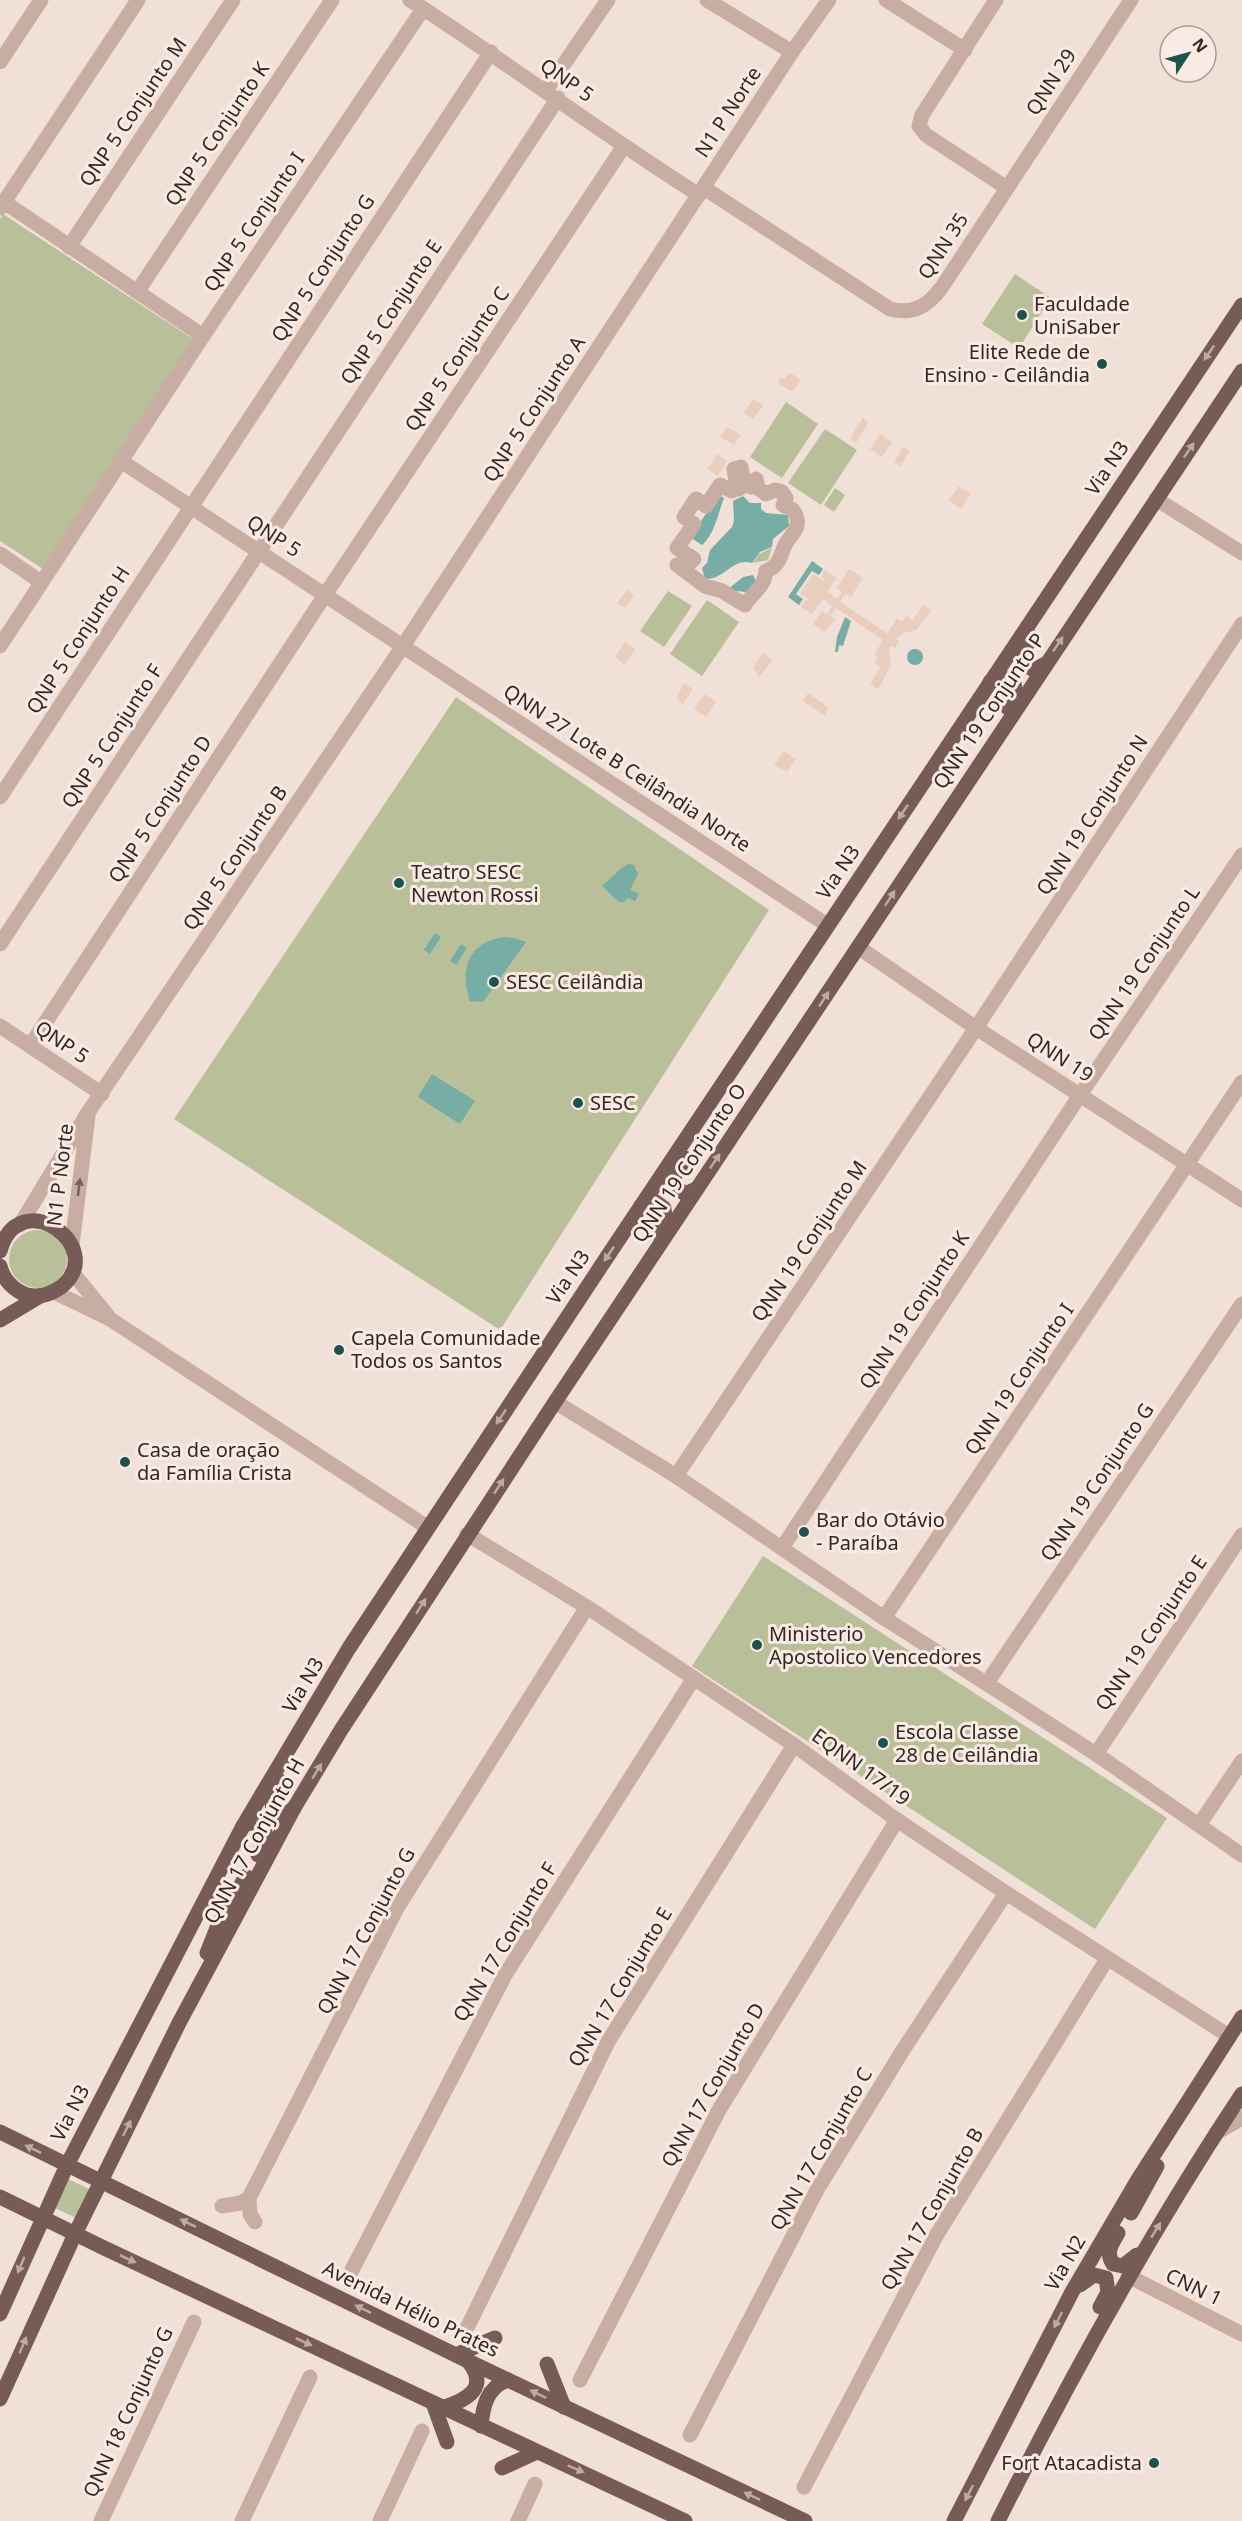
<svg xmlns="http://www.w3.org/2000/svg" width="1242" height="2521" font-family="'Noto Sans',sans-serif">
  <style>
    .green { fill: #b9bf98 }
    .plaza { fill: #e9cebe }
    .water { fill: #76ada5 }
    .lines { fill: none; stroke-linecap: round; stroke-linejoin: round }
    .minor { stroke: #c8ada3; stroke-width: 15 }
    .major { stroke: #765b56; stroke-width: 15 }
    .oneway { fill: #beaaa4 }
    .oneway2 { fill: #76635e }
    .poi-dot { fill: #1b544d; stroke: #f9ebe3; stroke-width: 2 }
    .labels { text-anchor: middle; stroke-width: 6; stroke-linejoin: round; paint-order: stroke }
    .street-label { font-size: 20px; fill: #332725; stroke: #f9ebe3 }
    .poi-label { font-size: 20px; fill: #332725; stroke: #f9ebe3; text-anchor: start }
  </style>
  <rect width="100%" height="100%" fill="#f1e0d7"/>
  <g class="green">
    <polygon points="3,214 193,339 43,569 0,541 0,219"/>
    <polygon points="1015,274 1051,298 1019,348 982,324"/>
    <polygon points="786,402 818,424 782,478 750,457"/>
    <polygon points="825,429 857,450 821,505 788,483"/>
    <polygon points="835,488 845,495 834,512 824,505"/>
    <polygon points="772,548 768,560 753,563 759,554"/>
    <polygon points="668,591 692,606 664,647 640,631"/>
    <polygon points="707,600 739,622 702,676 670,654"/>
    <polygon points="456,697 769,910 500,1330 174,1119"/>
    <circle cx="38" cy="1259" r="29"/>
    <polygon points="763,1556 1167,1818 1095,1929 692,1666"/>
    <polygon points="66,2178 89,2189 76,2218 53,2207"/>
  </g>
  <g class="plaza">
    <polygon points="789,372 801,380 792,392 778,383 781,377 785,379"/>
    <polygon points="753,399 763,405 753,419 744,413"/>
    <polygon points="863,417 868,423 856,443 850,438"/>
    <polygon points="727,427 741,435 734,445 720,437"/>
    <polygon points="880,434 892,442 882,457 870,449"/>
    <polygon points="903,447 910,451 900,466 894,462"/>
    <polygon points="717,454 727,461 718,476 707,469"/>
    <polygon points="959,486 971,494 961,509 949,500"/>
    <polygon points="849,569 863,578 851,597 845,594 840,602 887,633 897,619 902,622 906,616 913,620 923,605 931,610 917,630 903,633 896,639 899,641 895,648 891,646 889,651 891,666 878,689 870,684 881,667 874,663 878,657 874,655 883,640 836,608 830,616 835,620 825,632 813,624 822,611 827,614 832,606 823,599 812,614 801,607 806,600 811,601 800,594 813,574 824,581 825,579 821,577 825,570 837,578 827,592 837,599 842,592 837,588"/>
    <polygon points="627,590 634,595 625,608 617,603"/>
    <polygon points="625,642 635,649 625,665 615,657"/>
    <polygon points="763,653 773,660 759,677 753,667"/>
    <polygon points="684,683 693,689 683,704 676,699"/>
    <polygon points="808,693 828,707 825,716 803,701"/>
    <polygon points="704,694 716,702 706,717 694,709"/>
    <polygon points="783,751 796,759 787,772 774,765"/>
  </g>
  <g class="water">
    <path d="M719 495 724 498C718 513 715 534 702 545L690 537Z"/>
    <path d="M743 496 750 503H761V509L766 513 788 515 789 526 773 539 772 547 760 552 752 563C732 557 725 580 705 579L702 568 707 563 710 550 732 527 734 520 733 501Z"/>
    <polygon points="812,561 823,569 819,575 812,571 796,594 803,599 799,605 788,597"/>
    <polygon points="753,575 757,583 746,592 727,590 743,577"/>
    <polygon points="845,617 851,621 843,646 839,645 838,652 835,652 837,637"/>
    <circle cx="915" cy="657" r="8"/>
    <polygon points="629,864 634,865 638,874 630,890 639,894 635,901 628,898 624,902 619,902 602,886 623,867"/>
    <polygon points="435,933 441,937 430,954 424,950"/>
    <path d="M503 937 515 938 526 942 483 1002 470 1001C459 970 468 943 503 937Z"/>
    <polygon points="461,944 467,948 456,965 450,961"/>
    <polygon points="432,1074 475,1101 460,1124 418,1097"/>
  </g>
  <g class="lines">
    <g class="minor">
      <path d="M410 0C508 63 601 133 699 195"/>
      <polyline points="707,0 792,52"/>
      <polyline points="886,0 965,50"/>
      <polyline points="996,0 922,115 919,126 926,135 1007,188"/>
      <polyline points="0,62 41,0"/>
      <polyline points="546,90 608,0"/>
      <path d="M704 188 890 309C913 315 928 306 942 287L1131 0"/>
      <polyline points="4,202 203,336"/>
      <polyline points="0,208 138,0"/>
      <polyline points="69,247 233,0"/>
      <polyline points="137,292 332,0"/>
      <polyline points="121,461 827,925"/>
      <path d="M741 467 743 478 739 489 745 484 751 487 756 479 758 488 766 494 775 490 782 492 786 498 783 505 793 510C804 527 792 532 785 545 780 556 779 567 766 571 765 587 751 594 745 605L722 591 705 586 677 565 690 563 694 559 677 548 694 524 684 517 696 499 706 506 720 485 732 491 736 480 734 469Z"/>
      <polyline points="1156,499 1242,553"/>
      <polyline points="0,554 41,582"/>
      <polyline points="0,646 203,336 423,9"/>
      <polyline points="0,797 491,52"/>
      <polyline points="0,944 558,98"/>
      <polyline points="858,947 976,1028 1242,1200"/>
      <polyline points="0,1026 102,1094"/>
      <polyline points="30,1046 325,595 624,146"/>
      <polyline points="20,1225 89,1111 403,646 792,52 829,0"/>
      <polyline points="72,1245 88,1116"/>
      <polyline points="72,1272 108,1316"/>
      <polyline points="54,1292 110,1319 427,1527"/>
      <polyline points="555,1402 676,1476 884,1618 1096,1754 1242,1855"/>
      <polyline points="676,1476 976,1028 1242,624"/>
      <polyline points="467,1534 587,1607 794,1745 897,1820 1006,1893 1229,2036"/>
      <polyline points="782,1548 1080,1095 1242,855"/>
      <polyline points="884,1618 1242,1082"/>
      <polyline points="987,1683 1242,1304"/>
      <polyline points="1096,1754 1242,1535"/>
      <polyline points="1199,1825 1242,1761"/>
      <polyline points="1216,2133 1242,2118"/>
      <polyline points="249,2198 250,2214 255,2222"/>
      <polyline points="222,2206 240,2203 249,2198 397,1908 587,1607"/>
      <polyline points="352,2270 505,1975 694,1678"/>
      <polyline points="1128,2276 1242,2334"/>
      <polyline points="468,2326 609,2040 794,1745"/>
      <polyline points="580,2380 719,2110 897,1820"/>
      <polyline points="690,2435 818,2188 903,2050 1006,1893"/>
      <polyline points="804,2487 936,2236 1107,1959"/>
      <polyline points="101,2521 194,2322"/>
      <polyline points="242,2521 310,2377"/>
      <polyline points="380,2521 422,2431"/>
      <polyline points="518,2521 535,2484"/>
    </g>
    <g class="major">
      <polyline points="1032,637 1021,654 1022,663 1034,670 1045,664"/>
      <polyline points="990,682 1002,677 1014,684 1016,693 1008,708"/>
      <polyline points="685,1158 674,1177 675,1186 685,1194 696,1189"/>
      <polyline points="641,1206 653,1200 664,1208 665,1218 656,1233"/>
      <path d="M0 1251C19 1182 110 1248 61 1287 51 1294 39 1298 27 1295 14 1291 3 1279 0 1266"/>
      <polyline points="0,1320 40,1296"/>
      <polyline points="280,1781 272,1798 272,1805 280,1813 288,1813 294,1808"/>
      <polyline points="243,1826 252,1822 264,1828 266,1837 258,1855"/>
      <polyline points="207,1953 217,1928 246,1876"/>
      <polyline points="0,2132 468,2361 805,2521"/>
      <polyline points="0,2197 102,2247 685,2521"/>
      <polyline points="1131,2213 1157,2166"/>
      <path d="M1118 2233C1112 2244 1105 2252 1113 2264L1123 2266 1137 2255"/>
      <polyline points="1080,2285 1094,2275 1106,2278 1108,2292 1100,2307"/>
      <polyline points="0,2314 67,2165 243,1826 349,1648 611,1251 1242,305"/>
      <polyline points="456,2355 495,2338"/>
      <polyline points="547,2364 564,2407"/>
      <polyline points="0,2399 75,2234 179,2023 294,1808 341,1730 555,1402 1242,371"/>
      <polyline points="433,2403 447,2442"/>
      <path d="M442 2408C467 2400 490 2388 468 2361"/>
      <path d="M481 2426C483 2406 487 2387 508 2380"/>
      <polyline points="502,2468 537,2452"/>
      <polyline points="954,2521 1072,2292 1137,2181 1242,2017"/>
      <path d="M998 2521C1072 2374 1151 2231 1242 2094"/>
    </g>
  </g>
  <defs><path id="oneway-solid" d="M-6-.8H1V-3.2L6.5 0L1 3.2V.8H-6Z" transform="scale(1.5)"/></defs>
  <g class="oneway">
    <use href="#oneway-solid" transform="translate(1209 353) rotate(124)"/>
    <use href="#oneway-solid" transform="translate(1189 450) rotate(-56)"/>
    <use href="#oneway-solid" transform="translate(1058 644) rotate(-56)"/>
    <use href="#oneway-solid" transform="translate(903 812) rotate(124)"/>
    <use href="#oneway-solid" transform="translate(890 898) rotate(-57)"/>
    <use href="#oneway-solid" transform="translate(824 999) rotate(-57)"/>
    <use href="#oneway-solid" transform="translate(715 1161) rotate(-56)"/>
    <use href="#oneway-solid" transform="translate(609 1254) rotate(124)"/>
    <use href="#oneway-solid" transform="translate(501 1417) rotate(124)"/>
    <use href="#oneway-solid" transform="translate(499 1486) rotate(-57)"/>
    <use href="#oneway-solid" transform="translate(421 1606) rotate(-57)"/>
    <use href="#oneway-solid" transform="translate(317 1771) rotate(-59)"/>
    <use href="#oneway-solid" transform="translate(127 2128) rotate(-64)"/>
    <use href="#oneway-solid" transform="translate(33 2149) rotate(-154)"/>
    <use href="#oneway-solid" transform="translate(188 2223) rotate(-154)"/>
    <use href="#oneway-solid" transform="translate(1156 2230) rotate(-58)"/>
    <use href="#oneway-solid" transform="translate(128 2259) rotate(25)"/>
    <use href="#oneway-solid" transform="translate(21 2265) rotate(113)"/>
    <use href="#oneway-solid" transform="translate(363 2309) rotate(-154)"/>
    <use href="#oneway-solid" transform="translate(1058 2320) rotate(117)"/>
    <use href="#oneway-solid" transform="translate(304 2342) rotate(25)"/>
    <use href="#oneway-solid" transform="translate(23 2345) rotate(-67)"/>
    <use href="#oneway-solid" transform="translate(538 2394) rotate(-154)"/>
    <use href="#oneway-solid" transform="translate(576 2469) rotate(24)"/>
    <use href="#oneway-solid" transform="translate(969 2493) rotate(117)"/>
    <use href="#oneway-solid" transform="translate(752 2496) rotate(-155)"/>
  </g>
  <use class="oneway2" href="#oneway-solid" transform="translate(79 1187) rotate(-83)"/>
  <g class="poi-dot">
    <circle cx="1022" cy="315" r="6"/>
    <circle cx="1102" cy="364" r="6"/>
    <circle cx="399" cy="883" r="6"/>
    <circle cx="494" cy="982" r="6"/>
    <circle cx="578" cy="1103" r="6"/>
    <circle cx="339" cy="1350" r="6"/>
    <circle cx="125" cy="1462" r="6"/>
    <circle cx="804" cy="1532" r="6"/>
    <circle cx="757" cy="1645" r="6"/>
    <circle cx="883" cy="1743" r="6"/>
    <circle cx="1154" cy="2463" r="6"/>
  </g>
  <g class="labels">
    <g class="street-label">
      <text transform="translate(567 80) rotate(35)" y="7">QNP 5</text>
      <text transform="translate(1051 82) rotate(-57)" y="7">QNN 29</text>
      <text transform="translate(133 112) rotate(-56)" y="7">QNP 5 Conjunto M</text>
      <text transform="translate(728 112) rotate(-57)" y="7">N1 P Norte</text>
      <text transform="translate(217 134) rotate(-56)" y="7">QNP 5 Conjunto K</text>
      <text transform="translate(254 222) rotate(-56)" y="7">QNP 5 Conjunto I</text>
      <text transform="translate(943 246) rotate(-57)" y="7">QNN 35</text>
      <text transform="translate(323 268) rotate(-57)" y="7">QNP 5 Conjunto G</text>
      <text transform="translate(391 312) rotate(-57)" y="7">QNP 5 Conjunto E</text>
      <text transform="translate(457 359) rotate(-56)" y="7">QNP 5 Conjunto C</text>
      <text transform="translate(534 409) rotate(-57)" y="7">QNP 5 Conjunto A</text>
      <text transform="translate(1107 468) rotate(-56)" y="7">Via N3</text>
      <text transform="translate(274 536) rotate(33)" y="7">QNP 5</text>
      <text transform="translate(78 640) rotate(-57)" y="7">QNP 5 Conjunto H</text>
      <text transform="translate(989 711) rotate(-56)" y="7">QNN 19 Conjunto P</text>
      <text transform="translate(112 736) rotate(-57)" y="7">QNP 5 Conjunto F</text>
      <text transform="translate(627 768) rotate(33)" y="7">QNN 27 Lote B Ceilândia Norte</text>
      <text transform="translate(160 809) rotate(-57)" y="7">QNP 5 Conjunto D</text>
      <text transform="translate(1092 815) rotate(-57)" y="7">QNN 19 Conjunto N</text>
      <text transform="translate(235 858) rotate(-56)" y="7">QNP 5 Conjunto B</text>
      <text transform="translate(838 872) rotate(-56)" y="7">Via N3</text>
      <text transform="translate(1144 963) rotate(-56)" y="7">QNN 19 Conjunto L</text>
      <text transform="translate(62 1042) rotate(34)" y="7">QNP 5</text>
      <text transform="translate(1060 1057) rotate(33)" y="7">QNN 19</text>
      <text transform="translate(689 1163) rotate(-56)" y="7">QNN 19 Conjunto O</text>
      <text transform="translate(60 1175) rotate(-83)" y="7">N1 P Norte</text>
      <text transform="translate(809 1241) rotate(-56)" y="7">QNN 19 Conjunto M</text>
      <text transform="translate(568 1277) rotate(-56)" y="7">Via N3</text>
      <text transform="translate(914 1310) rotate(-57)" y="7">QNN 19 Conjunto K</text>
      <text transform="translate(1019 1379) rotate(-56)" y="7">QNN 19 Conjunto I</text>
      <text transform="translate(1097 1482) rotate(-56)" y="7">QNN 19 Conjunto G</text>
      <text transform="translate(1151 1633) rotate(-56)" y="7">QNN 19 Conjunto E</text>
      <text transform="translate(303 1685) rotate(-59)" y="7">Via N3</text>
      <text transform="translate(861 1767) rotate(36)" y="7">EQNN 17/19</text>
      <text transform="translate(254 1841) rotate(-61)" y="7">QNN 17 Conjunto H</text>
      <text transform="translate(366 1931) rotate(-62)" y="7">QNN 17 Conjunto G</text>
      <text transform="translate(505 1942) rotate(-59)" y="7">QNN 17 Conjunto F</text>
      <text transform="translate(620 1987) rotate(-59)" y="7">QNN 17 Conjunto E</text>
      <text transform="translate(713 2085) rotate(-60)" y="7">QNN 17 Conjunto D</text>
      <text transform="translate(70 2113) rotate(-63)" y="7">Via N3</text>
      <text transform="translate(821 2149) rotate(-60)" y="7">QNN 17 Conjunto C</text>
      <text transform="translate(932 2209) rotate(-60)" y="7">QNN 17 Conjunto B</text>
      <text transform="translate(1065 2263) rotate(-60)" y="7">Via N2</text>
      <text transform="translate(1194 2287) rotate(26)" y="7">CNN 1</text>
      <text transform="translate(411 2309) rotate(26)" y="7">Avenida Hélio Prates</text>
      <text transform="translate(128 2412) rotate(-65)" y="7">QNN 18 Conjunto G</text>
    </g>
    <g class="poi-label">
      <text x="1034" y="311">Faculdade<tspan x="1034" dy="23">UniSaber</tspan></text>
      <text x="1090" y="359" text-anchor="end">Elite Rede de<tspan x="1090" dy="23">Ensino - Ceilândia</tspan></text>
      <text x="411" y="879">Teatro SESC<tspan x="411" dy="23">Newton Rossi</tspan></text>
      <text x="506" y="989">SESC Ceilândia</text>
      <text x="590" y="1110">SESC</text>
      <text x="351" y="1345">Capela Comunidade<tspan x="351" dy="23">Todos os Santos</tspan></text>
      <text x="137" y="1457">Casa de oração<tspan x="137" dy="23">da Família Crista</tspan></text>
      <text x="816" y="1527">Bar do Otávio<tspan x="816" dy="23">- Paraíba</tspan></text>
      <text x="769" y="1641">Ministerio<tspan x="769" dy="23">Apostolico Vencedores</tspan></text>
      <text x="895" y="1739">Escola Classe<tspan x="895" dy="23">28 de Ceilândia</tspan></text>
      <text x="1142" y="2470" text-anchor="end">Fort Atacadista</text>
    </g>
  </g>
  <g transform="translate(1188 54) rotate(54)"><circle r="28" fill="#f9ebe3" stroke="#aa9d97" stroke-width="1.5"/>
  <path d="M0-4.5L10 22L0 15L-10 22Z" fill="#1b544d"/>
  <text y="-9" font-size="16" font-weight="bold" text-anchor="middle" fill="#332725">N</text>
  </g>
</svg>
